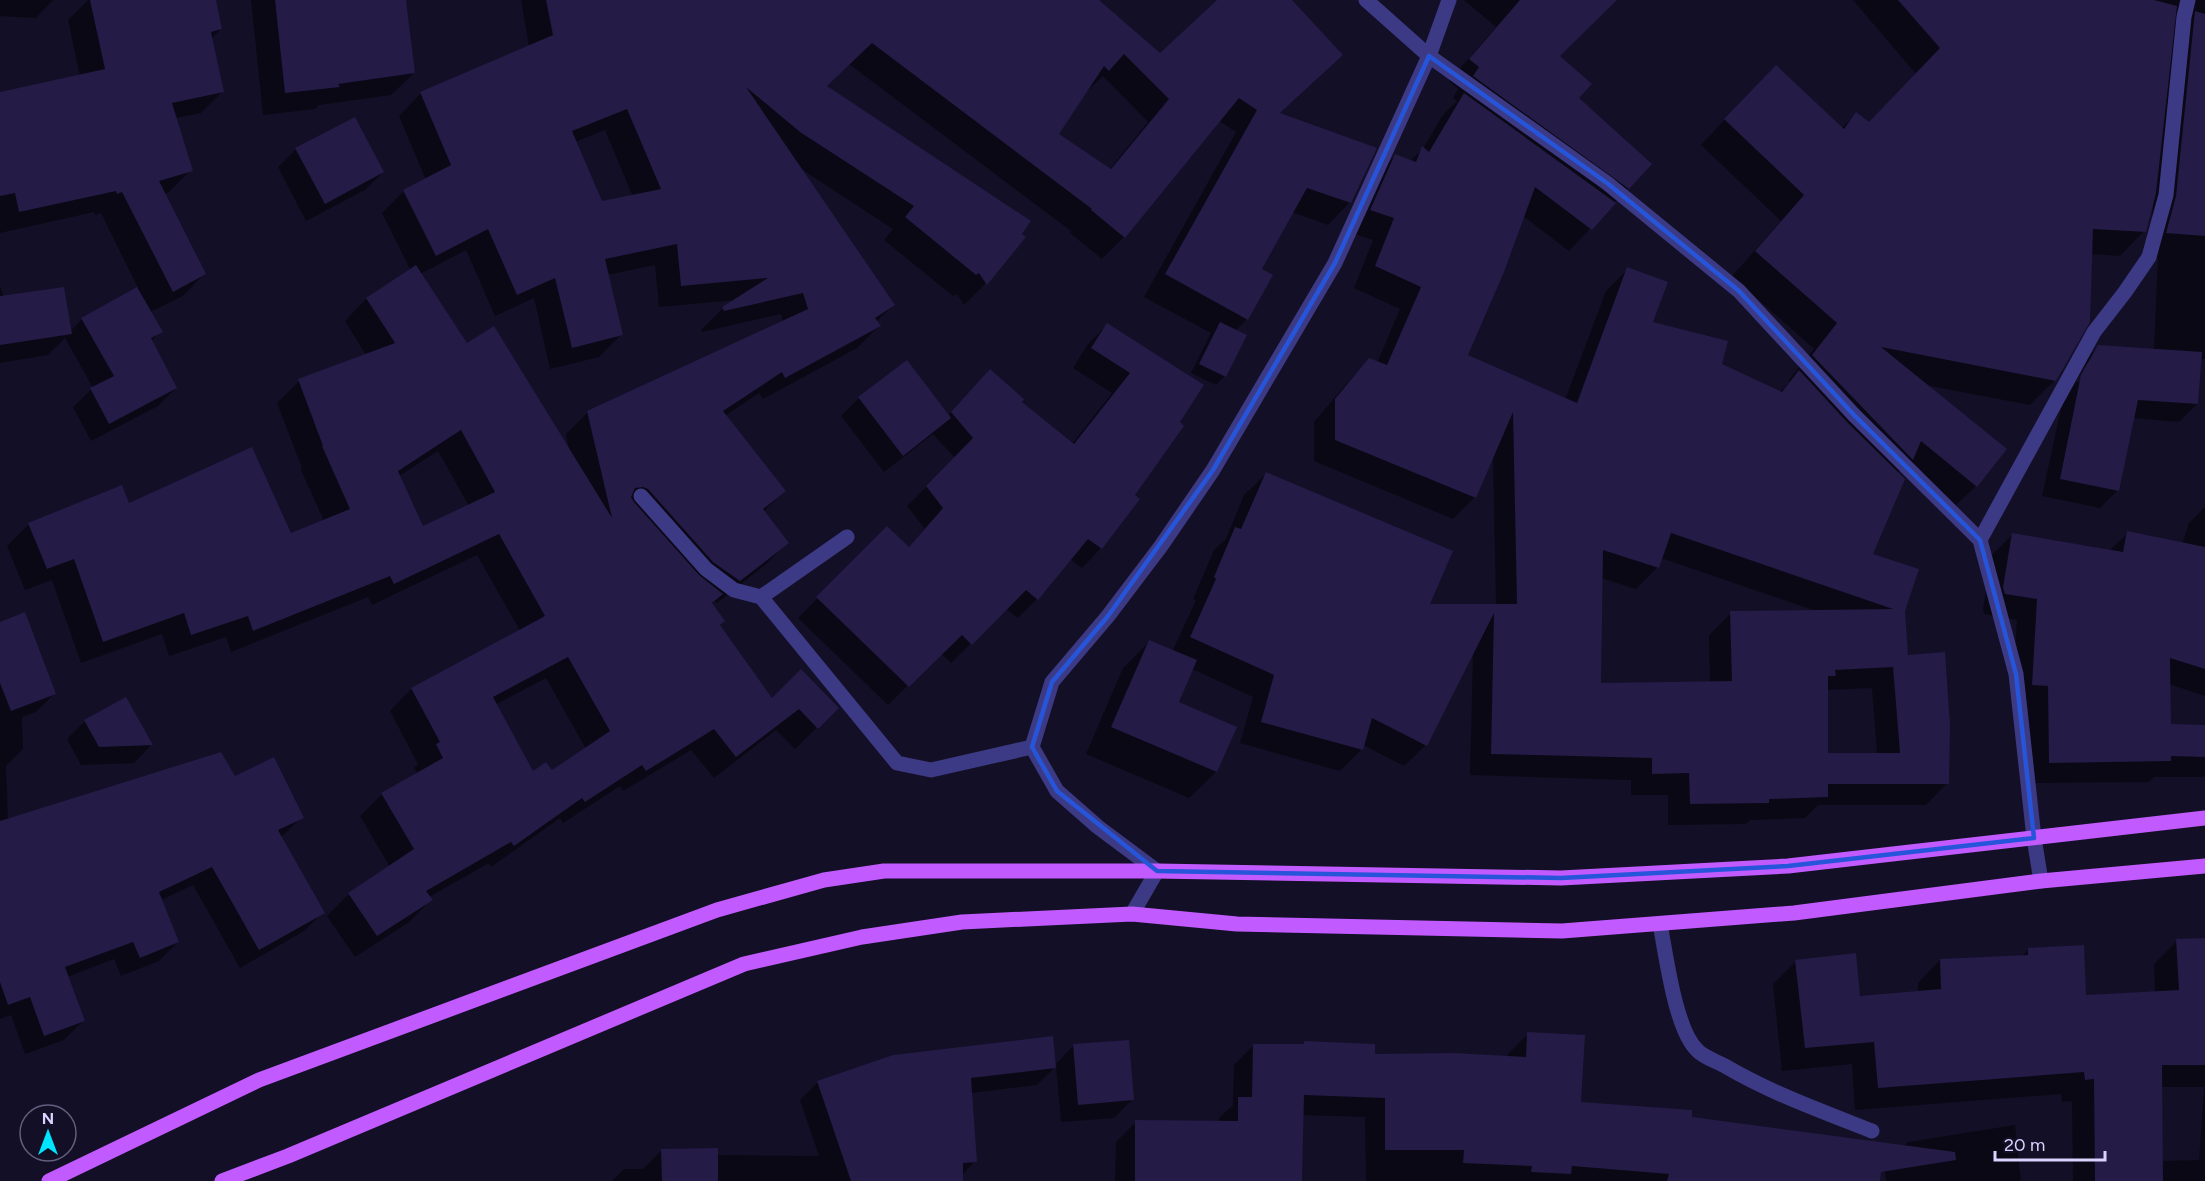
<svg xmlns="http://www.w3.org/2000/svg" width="2205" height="1181" font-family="Figtree,sans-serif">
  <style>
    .shadow { fill: #0007; fill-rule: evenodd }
    .building { fill: #241b47; fill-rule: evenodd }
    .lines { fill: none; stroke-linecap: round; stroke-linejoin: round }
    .minor { stroke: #3d3a85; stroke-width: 15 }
    .major { stroke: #c25bff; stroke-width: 15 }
    .marked { fill: none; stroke: #2655da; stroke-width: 4.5; stroke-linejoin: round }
  </style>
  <rect width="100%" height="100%" fill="#130f26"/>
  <g class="shadow">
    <polygon points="0,0 53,0 36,18 0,16"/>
    <polygon points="88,0 214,0 221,29 211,39 223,91 201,113 175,118 191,170 169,192 164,194 204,274 183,296 150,312 161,331 151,341 176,388 158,406 91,441 73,407 93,388 65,338 48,355 0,363 0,286 4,297 70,332 82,319 138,288 101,213 95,215 94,212 0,233 0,93 80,76 68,20"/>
    <polygon points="251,0 404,0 414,73 391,95 319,105 315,109 263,115"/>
    <path d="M521 0H1096L1160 55 1220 0H1290L1319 77 1279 114 1350 202 1328 225 1292 212 1260 270 1247 319 1235 331 1225 376 1216 385 1191 373 1211 333 1144 297 1236 132 1219 121 1124 237 1102 259 1070 233 1071 231 849 64 825 87 1024 237 985 284 964 305 957 294 953 296 884 240 893 229 798 167 893 305 876 322 879 326 857 348 763 399 759 393 725 416 784 491 763 512 787 543 765 565 717 603 715 601 712 604 718 626 772 701 837 708 795 749 776 730 714 778 691 750 623 791 620 786 563 823 560 818 491 867 489 863 429 897 431 900 409 922 355 957 327 916 349 894 390 867 360 816 382 794 418 774 414 768 418 764 390 711 411 689 520 631 477 555 372 605 368 597 231 652 226 637 169 656 162 634 81 663 52 580 25 590 7 546 29 524 128 505 291 535 324 521 301 470 302 468 277 403 299 381 366 355 345 321 366 299 411 271 382 213 404 191 426 180 399 116 421 93 529 46ZM1103 76 1148 122 1109 170 1057 135 1086 92ZM605 130 633 197 601 203 575 142ZM466 250 495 316 534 298 550 369 599 357 621 335 607 275 655 265 659 307 736 300 723 308 701 330 702 332 781 314 783 322 588 412 566 434 569 450 466 345 420 274ZM438 451 469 506 422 528 399 476ZM546 678 586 749 551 772 533 773 495 705Z"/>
    <path d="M1464 0H1615L1558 57 1577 98 1628 188 1569 251 1523 216 1466 356 1565 400 1606 291 1628 269 1651 323 1720 365 1779 393 1790 382 1788 381 1814 349 1732 276 1781 221 1701 145 1751 91 1841 129 1856 114 1869 124 1916 74 1853 0H2205V359H2200L2197 404 2179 422 2133 418 2118 490 2100 508 2042 496 2064 395 2080 365 2099 346 2154 350 2158 258 2142 257 2152 222 2153 206 2152 205 2144 231 2120 256 2090 254 2055 380 2030 405 1925 385 1976 486 1951 510 1901 470 1897 473 1871 555 1904 611 1907 656 1947 783 1926 805H1818L1805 818 1750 820 1746 824 1668 825V795H1631V780L1470 775 1473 652 1426 745 1404 766 1363 745 1361 750 1340 771 1240 743 1253 697 1192 669 1177 702 1235 727 1216 772 1189 798 1086 754 1123 668 1149 642 1172 652 1196 600 1193 599 1214 550 1226 539 1244 495 1266 474 1428 605H1496L1493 456 1475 497 1453 519 1314 461V422L1348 382 1370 360 1377 363 1400 309 1354 288 1373 240 1349 232 1374 178 1395 156 1410 161 1423 149 1442 116 1457 101 1453 98 1458 89 1449 81 1496 27ZM2087 363H2090L2079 383 2076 381ZM1661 558 1816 611 1731 613 1709 635 1710 682 1600 685 1601 578 1636 589 1658 567ZM1872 688 1877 754H1826L1827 690Z"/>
    <polygon points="296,149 383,172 365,190 306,221 278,167"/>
    <polygon points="1107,325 1202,385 1133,495 1138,500 1101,548 1082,568 1070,559 1037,599 1018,618 1006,609 951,663 941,653 888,705 798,618 887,528 908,548 925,529 907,506 955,458 933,434 884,472 841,416 859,398 948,416 971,390 1020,402 1072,444 1112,393 1073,368 1088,344"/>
    <polygon points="2205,507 2205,696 2169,684 2169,726 2205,726 2205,777 2154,777 2149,782 2028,783 2028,707 2012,706 2017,620 1984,614 1983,609 1992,555 2013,534 2109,551 2128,533 2182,544 2189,523"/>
    <polygon points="0,623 55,693 36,712 22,717 23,749 6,766 8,820 235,778 302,817 280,838 323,912 304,931 240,968 193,885 161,900 178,942 159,961 121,976 114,959 67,977 83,1021 64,1040 25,1054 11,1015 0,1019"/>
    <polygon points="126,699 151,745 134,763 81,765 67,739 85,721"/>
    <path d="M2205 939V1181H2073L2072 1101 2062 1102 2061 1094 1855 1110 1852 1064 1782 1071 1773 984 1796 961 1859 997 1918 993V983L1940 960 2021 957 2029 949 2085 997 2155 993 2154 964 2177 941ZM2161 1087H2204L2199 1160 2162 1161Z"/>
    <polygon points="1528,1034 1580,1103 1690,1119 1879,1181 1366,1181 1365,1117 1302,1115 1301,1181 1115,1181 1116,1142 1136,1122 1219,1122 1219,1118 1233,1105 1234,1065 1254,1045 1302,1046 1305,1043 1373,1056 1507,1057 1508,1054"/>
    <polygon points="1074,1045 1132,1100 1114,1118 1061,1122 1056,1066 1037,1085 971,1093 975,1161 962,1175 962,1181 612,1181 624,1169 643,1169 661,1151 716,1155 819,1156 800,1100 818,1082 1055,1065"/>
    <polygon points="2015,1125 2021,1181 1886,1181 1884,1165 1908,1142"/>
  </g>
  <g class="building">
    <polygon points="90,0 216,0 222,29 211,32 224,92 172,103 193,171 159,181 206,274 173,292 122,192 117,194 116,191 19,212 15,193 0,196 0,92 105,69"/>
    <polygon points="275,0 406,0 415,73 338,84 340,87 285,93"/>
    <path d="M546 0H1099L1160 53 1217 0H1292L1343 55 1280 113 1377 148 1351 203 1307 188 1262 269 1273 275 1248 320 1165 274 1257 110 1239 98 1125 238 1091 210 1092 209 872 43 827 86 1031 221 1022 234 1026 237 987 285 979 273 976 275 905 217 914 206 800 132 746 87 895 305 875 318 881 326 785 378 782 372 723 411 786 491 763 509 789 543 740 581 713 562 648 489 643 487 635 488 631 497 634 502 699 575 723 594 712 603 725 621 720 625 772 698 801 669 839 708 818 729 799 709 736 757 714 729 646 771 642 765 585 802 582 798 514 846 511 842 426 891 433 900 377 936 348 893 414 849 381 793 443 758 436 744 440 742 411 688 545 616 499 534 394 584 390 576 253 631 248 616 191 635 184 613 103 642 74 559 47 569 28 523 122 485 129 503 252 447 291 533 350 509 322 446H323L298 379 395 343 366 298 416 265 467 343 494 326 612 518 587 411 808 309 803 293 724 311 722 307 768 278 681 286 677 244 605 259 623 335 572 348 555 278 517 295 488 229 436 256 403 190 451 165 420 92 553 35ZM1124 54 1169 99 1111 169 1059 134 1104 66 1109 71ZM627 109 661 189 602 201 572 131ZM461 430 495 492 423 526 398 471ZM568 657 610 731 552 770 546 762 533 771 493 697Z"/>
    <polygon points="1520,0 1617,0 1560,56 1592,84 1579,98 1652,164 1629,189 1473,76 1479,67 1469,59"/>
    <polygon points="1898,0 2154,0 2177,6 2156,193 2146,232 2093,229 2090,322 2056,381 1881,347 2007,449 1977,487 1921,441 1913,460 1812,355 1837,323 1755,251 1804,195 1724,119 1776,65 1844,129 1856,112 1869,122 1940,48"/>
    <polygon points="2195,11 2205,14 2205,236 2166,233 2176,196"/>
    <path d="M1464 93 1616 203 1592 230 1535 187 1504 272 1468 355 1577 403 1627 267 1668 282 1653 322 1728 341 1722 364 1782 392 1799 370 1847 422 1905 479 1873 554 1919 569 1905 611 1908 655 1945 652 1950 725 1949 784H1828V797L1769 799V803L1690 804 1689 773 1652 774V758L1491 754 1494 613 1427 746 1372 718 1363 750 1261 722 1274 675 1190 637 1216 579 1214 577 1235 527 1241 529 1266 472 1453 551 1430 604H1517L1513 412 1476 498 1335 440V399L1369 358 1387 365 1421 287 1375 266 1394 218 1370 210 1395 154 1416 162 1422 146 1429 152ZM1671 533 1893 609 1730 611 1732 681 1601 683 1603 550 1659 568ZM1893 667 1900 753H1828V676H1836L1835 670Z"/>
    <polygon points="355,117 384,172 325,204 295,148"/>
    <polygon points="64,287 72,334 0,345 0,296"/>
    <polygon points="137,287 163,332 151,338 177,388 109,424 90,388 114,376 81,318"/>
    <polygon points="1220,322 1247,335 1226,377 1199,364"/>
    <polygon points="1107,323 1204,385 1180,422 1184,426 1135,495 1140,499 1102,549 1088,539 1038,600 1026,590 972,645 962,635 909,687 816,597 887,526 909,547 943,508 926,486 973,438 951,412 990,369 1024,399 1022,402 1074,444 1130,373 1091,348"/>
    <polygon points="2098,345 2202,352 2198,404 2138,400 2119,491 2060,479 2081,375"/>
    <polygon points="907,360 951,418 903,456 858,397"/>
    <polygon points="2127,531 2205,547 2205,669 2170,658 2171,724 2205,725 2205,757 2171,756 2171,761 2049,763 2048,686 2032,685 2037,599 2005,594 2003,587 2012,533 2123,552"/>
    <polygon points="25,612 56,694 11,711 0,683 0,622"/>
    <polygon points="1149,640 1197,660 1179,702 1237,727 1217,772 1111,727"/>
    <polygon points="126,697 153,745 99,747 84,720"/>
    <polygon points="221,752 235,776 274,757 304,818 278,830 325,913 259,950 212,867 159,892 179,942 140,958 133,942 65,967 85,1021 44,1036 30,997 8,1005 0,982 0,821"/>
    <polygon points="2205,938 2205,1065 2162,1065 2163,1181 2095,1181 2094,1079 2085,1080 2084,1072 1878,1088 1874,1042 1805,1048 1795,960 1856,953 1860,996 1941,989 1940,959 2028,955 2028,948 2084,945 2086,995 2179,990 2176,939"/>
    <polygon points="1527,1032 1585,1035 1581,1102 1692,1110 1692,1117 1955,1152 1956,1160 1881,1172 1880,1181 1667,1181 1669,1174 1572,1166 1571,1174 1531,1172 1532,1166 1463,1163 1464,1150 1385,1150 1385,1098 1304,1095 1302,1181 1135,1181 1135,1120 1238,1121 1238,1097 1252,1097 1253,1044 1304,1044 1304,1041 1375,1044 1375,1054 1454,1053 1526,1057"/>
    <polygon points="1053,1036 1056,1068 971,1078 977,1162 963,1163 963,1181 851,1181 817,1081 893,1055"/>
    <polygon points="1129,1040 1134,1100 1078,1105 1073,1044"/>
    <polygon points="718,1148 718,1181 662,1181 661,1149"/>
  </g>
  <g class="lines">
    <g class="minor">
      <polyline points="1366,0 1429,56 1607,183 1739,291 1854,415 1980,540 2016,674 2034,838 2041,881"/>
      <polyline points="641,496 706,569 734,590 761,597 897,763 931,770 1032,747"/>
      <polyline points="1980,540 2094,332 2125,292 2149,257 2166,195 2184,17 2188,0"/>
      <polyline points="761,597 847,537"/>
      <polyline points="1132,914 1157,871 1098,827 1057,791 1032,747 1052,682 1108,616 1161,546 1213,470 1335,263 1429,56 1449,0"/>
      <path d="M1660 924C1666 954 1675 1029 1697 1050 1703 1057 1716 1061 1725 1066 1771 1093 1821 1111 1872 1131"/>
    </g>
    <g class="major">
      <polyline points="49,1181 259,1080 717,910 824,880 884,871 1157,871 1561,878 1788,866 2205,818"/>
      <polyline points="222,1181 288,1156 744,964 862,937 962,922 1132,914 1237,924 1562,931 1794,913 2041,881 2205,866"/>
    </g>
  </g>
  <path class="marked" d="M1429 56 1607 183 1739 291 1854 415 1980 540 2016 674 2034 838 1788 866 1561 878 1157 871 1057 791 1032 747 1052 682 1108 616 1213 470 1335 263Z"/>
  <g transform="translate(48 1133)"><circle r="28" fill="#130f26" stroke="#625e7d" stroke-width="1.5"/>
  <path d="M0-4.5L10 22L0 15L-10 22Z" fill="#00e5ff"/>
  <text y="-9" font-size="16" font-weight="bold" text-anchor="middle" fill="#d9d4ff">N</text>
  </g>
  <path d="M1995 1151v9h110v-9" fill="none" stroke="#d9d4ff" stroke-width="3"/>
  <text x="2004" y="1151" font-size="18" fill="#d9d4ff" stroke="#130f26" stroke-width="4.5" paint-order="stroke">20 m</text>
</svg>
